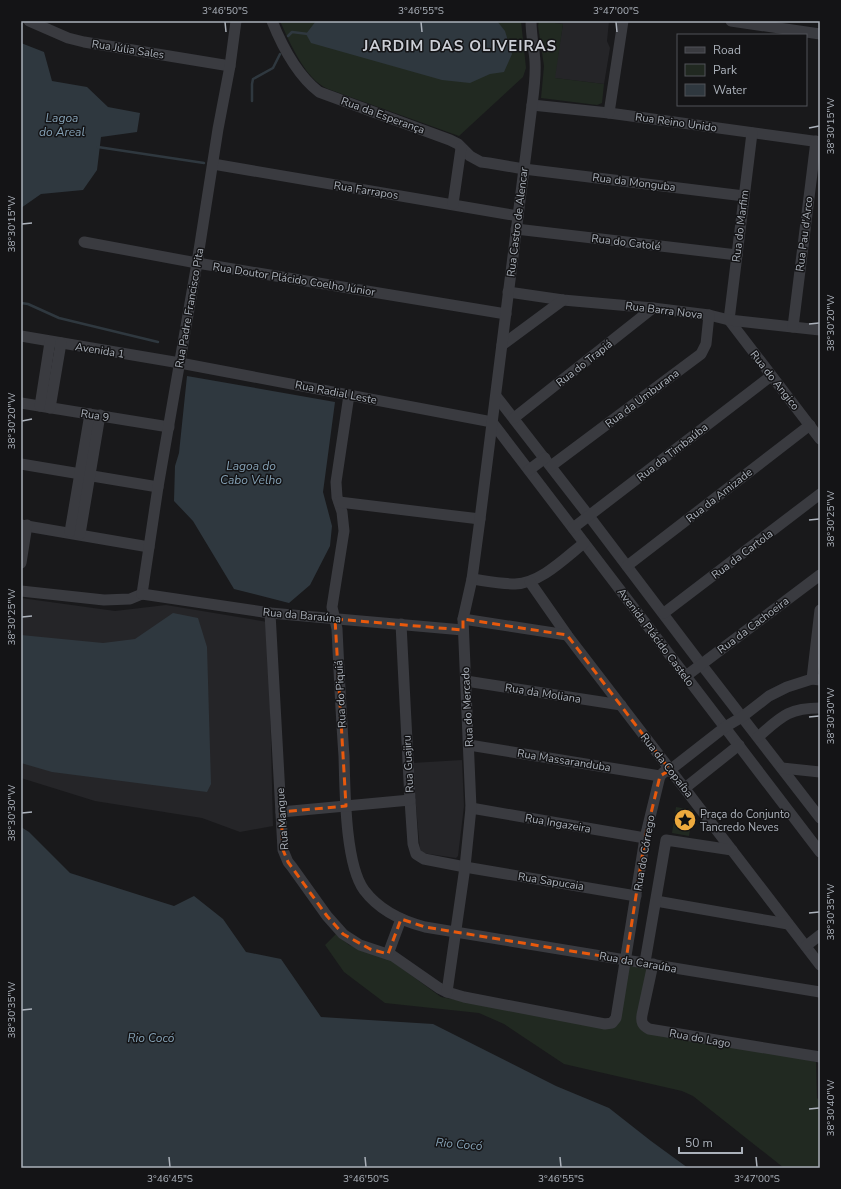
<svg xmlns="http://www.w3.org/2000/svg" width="841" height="1189" font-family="'Nunito Sans',sans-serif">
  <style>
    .built { fill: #252528 }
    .green { fill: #212921 }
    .water { fill: #2f383f }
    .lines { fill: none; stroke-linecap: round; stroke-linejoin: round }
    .stream { stroke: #2f383f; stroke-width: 2.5 }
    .minor { stroke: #3a3b40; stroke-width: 11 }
    .marked { fill: none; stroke: #e8590c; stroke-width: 3; stroke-dasharray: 8 5; stroke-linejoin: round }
    .ticks { fill: none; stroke: #abb1ba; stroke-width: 1.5 }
    .labels { text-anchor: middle; stroke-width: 3; stroke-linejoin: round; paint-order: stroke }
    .street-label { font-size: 11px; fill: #abb1ba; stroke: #141416 }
    .poi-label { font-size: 11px; fill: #abb1ba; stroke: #141416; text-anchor: start }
    .water-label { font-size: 12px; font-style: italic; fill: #84a0b4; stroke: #141416 }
    .district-label { font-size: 15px; font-weight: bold; letter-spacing: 1px; fill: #cccfd6; stroke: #141416 }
    .neatline { fill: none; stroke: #abb1ba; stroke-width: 1.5 }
    .ticks-label { font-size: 10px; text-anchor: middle; fill: #abb1ba }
  </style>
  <rect width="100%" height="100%" fill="#19191b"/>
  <g class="built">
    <polygon points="542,21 609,21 607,41 610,48 604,84 554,78 563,24"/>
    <polygon points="21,598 115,611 166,605 268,622 273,826 240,832 202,818 95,801 21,778"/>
    <polygon points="462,760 464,806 458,856 456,858 422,853 420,850 412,763"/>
  </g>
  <g class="green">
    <path d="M280 21H521L526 68 523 77 459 136 328 89C305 79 290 43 280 21Z"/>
    <polygon points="539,21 563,24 555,78 604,84 602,103 597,105 541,98 544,66 538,26"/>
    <polygon points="676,807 693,810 689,836 672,833"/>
    <polygon points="336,934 349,945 389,959 441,997 608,1028 629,965 647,967 639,1022 816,1062 817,1098 820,1101 820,1168 784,1168 693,1096 682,1091 564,1064 504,1024 479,1013 385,1003 344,972 325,945"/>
  </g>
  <g class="water">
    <polygon points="316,21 497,21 505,31 512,54 504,72 490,74 470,83 442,80 311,43 306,34"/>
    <polygon points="21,43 44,52 52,81 87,87 108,107 140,113 137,132 101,137 97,170 83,190 41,194 21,208"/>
    <polygon points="187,376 335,402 323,492 332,526 330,546 310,585 289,603 234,589 193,521 174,501 175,466 179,453"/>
    <polygon points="173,613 198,618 207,647 211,784 207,792 52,772 21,763 21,635 103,643 135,639"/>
    <polygon points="21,827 29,832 70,873 174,906 194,896 223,919 246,952 281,959 321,1017 433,1024 556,1086 609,1108 651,1141 688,1168 21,1168"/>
  </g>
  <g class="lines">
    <g class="stream">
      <polyline points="288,36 292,32 308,34"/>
      <polyline points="252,101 252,84 253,79 273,68 280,54"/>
      <polyline points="98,147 204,163"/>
      <polyline points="21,303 28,304 59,318 158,342"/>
    </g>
    <g class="minor">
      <polyline points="29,21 68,38 84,42 230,66"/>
      <path d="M272 21C282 46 297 75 319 92L450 140 458 144 470 156 481 162 489 163 524 169 744 196"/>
      <polyline points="731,21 820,34"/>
      <polyline points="532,105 609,113 820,142"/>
      <polyline points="609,113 623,21"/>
      <polyline points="752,133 729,320 820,439"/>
      <polyline points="213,164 518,216"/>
      <polyline points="453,204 461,148"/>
      <polyline points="516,229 737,255"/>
      <polyline points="84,242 197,263 506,314"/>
      <polyline points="508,292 563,300 653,308 709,315 729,320 820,330"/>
      <polyline points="793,327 816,141"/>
      <polyline points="21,336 180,363 492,422"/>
      <polyline points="502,345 563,300"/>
      <path d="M349 395 336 482 337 497 342 512 344 531 332 607 337 629C339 671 341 714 344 756 345 790 345 864 364 890 379 910 402 921 425 927L820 992"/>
      <polyline points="496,396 589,516 701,664 820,818"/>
      <polyline points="21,403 169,427"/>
      <polyline points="40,406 50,342"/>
      <polyline points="50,408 61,343"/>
      <polyline points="514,418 653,308"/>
      <polyline points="492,422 820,852"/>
      <polyline points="21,464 158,487"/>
      <polyline points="551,466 701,354 706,344 709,315"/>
      <polyline points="529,470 545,458"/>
      <polyline points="339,502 480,519"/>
      <polyline points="21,525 149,547"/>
      <polyline points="573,528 771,376"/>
      <polyline points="70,532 90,414"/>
      <polyline points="80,534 100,415"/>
      <polyline points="21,563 27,525"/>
      <polyline points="627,566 810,425"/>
      <path d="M472 579C486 581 501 584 515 584 541 583 565 558 584 543"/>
      <polyline points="530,582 567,635 820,965"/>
      <polyline points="21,591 104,600 130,599 142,594"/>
      <polyline points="142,594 158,487 197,263 218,129 230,66 236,21"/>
      <polyline points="142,594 270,613 463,630"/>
      <polyline points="270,613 283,850 288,862 292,867 327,916 343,934 360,945 393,956 439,988 447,992 464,997 605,1024 612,1023 616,1018 645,838 660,776 664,772 670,770 725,727 742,717 769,696 787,687 812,679 820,680"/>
      <polyline points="664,613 820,494"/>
      <polyline points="463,619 567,635"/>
      <polyline points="401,624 410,800 413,844 416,854 424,859 465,867 636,896"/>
      <polyline points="686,676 820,575"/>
      <polyline points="812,679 820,610"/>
      <polyline points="466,681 621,705"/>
      <path d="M758 737C781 717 788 708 820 708"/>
      <polyline points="469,745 660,776"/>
      <polyline points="782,768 820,772"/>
      <polyline points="685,788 739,745"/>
      <polyline points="471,808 645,838"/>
      <polyline points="281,812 410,800"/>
      <polyline points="656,901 788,924"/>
      <polyline points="806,946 820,935"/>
      <polyline points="388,954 401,919"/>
      <polyline points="645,962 666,840 732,850"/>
      <path d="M653 964 642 1015C641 1022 642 1025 649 1029L820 1057"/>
      <path d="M447 992 465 867 471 808 463 619 472 579 480 519 532 105C534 90 536 76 535 61 534 48 531 35 531 21"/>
    </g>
  </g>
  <path class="marked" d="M335 619 463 630V619L567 635 670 770 660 776 645 838 626 960 425 927 401 919 388 954 370 949 343 934 327 916 288 862 283 850 281 812 346 806Z"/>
  <path class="ticks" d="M225 22 226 32M421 22 422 32M616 22 617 32M809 128 819 126M22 224 32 223M809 324 819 323M22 421 32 419M809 520 819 519M22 617 32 616M809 717 819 716M22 813 32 812M809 913 819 912M22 1010 32 1009M809 1109 819 1108M169 1157 170 1167M365 1157 366 1167M560 1157 561 1167M756 1157 757 1167"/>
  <defs>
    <g id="sight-disc" transform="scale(1.15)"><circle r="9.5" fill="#eeaa3e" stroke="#141416"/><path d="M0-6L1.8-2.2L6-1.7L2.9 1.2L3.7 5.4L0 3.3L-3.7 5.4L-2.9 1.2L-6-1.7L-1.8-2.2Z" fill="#111"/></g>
  </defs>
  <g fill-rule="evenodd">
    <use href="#sight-disc" x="685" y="820"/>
  </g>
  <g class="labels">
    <g class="street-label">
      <text transform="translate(128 49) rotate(9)" y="4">Rua Júlia Sales</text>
      <text transform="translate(383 115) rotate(20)" y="4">Rua da Esperança</text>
      <text transform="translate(676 122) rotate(8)" y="4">Rua Reino Unido</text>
      <text transform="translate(634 182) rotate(7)" y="4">Rua da Monguba</text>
      <text transform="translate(366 190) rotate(9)" y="4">Rua Farrapos</text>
      <text transform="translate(517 222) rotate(-83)" y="4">Rua Castro de Alencar</text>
      <text transform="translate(740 226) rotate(-83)" y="4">Rua do Marfim</text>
      <text transform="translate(804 234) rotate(-83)" y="4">Rua Pau d'Arco</text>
      <text transform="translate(626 242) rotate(7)" y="4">Rua do Catolé</text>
      <text transform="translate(294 279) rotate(9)" y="4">Rua Doutor Plácido Coelho Júnior</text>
      <text transform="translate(189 308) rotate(-80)" y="4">Rua Padre Francisco Pita</text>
      <text transform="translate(664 310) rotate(7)" y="4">Rua Barra Nova</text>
      <text transform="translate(100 350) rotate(9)" y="4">Avenida 1</text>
      <text transform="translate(584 363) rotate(-38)" y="4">Rua do Trapiá</text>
      <text transform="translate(775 380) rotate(52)" y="4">Rua do Angico</text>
      <text transform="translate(336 392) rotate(11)" y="4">Rua Radial Leste</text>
      <text transform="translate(642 398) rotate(-37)" y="4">Rua da Umburana</text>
      <text transform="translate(95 415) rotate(9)" y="4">Rua 9</text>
      <text transform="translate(672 452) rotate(-38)" y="4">Rua da Timbaúba</text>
      <text transform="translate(719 495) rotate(-38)" y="4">Rua da Amizade</text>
      <text transform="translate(742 554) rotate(-37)" y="4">Rua da Cartola</text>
      <text transform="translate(302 615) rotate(5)" y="4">Rua da Baraúna</text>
      <text transform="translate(753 625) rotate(-37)" y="4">Rua da Cachoeira</text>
      <text transform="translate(656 637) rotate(53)" y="4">Avenida Plácido Castelo</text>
      <text transform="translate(543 693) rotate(9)" y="4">Rua da Moliana</text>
      <text transform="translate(340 694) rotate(-93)" y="4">Rua do Piquiá</text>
      <text transform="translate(467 707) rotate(-93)" y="4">Rua do Mercado</text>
      <text transform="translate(564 760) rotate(9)" y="4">Rua Massaranduba</text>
      <text transform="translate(408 764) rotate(-93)" y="4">Rua Guajiru</text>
      <text transform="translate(667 765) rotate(52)" y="4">Rua da Copaíba</text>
      <text transform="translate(282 819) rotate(-94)" y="4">Rua Mangue</text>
      <text transform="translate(558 823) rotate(10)" y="4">Rua Ingazeira</text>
      <text transform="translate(644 853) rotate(-80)" y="4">Rua do Córrego</text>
      <text transform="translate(551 881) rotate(9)" y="4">Rua Sapucaia</text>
      <text transform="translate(638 962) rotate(10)" y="4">Rua da Caraúba</text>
      <text transform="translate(700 1038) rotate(10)" y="4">Rua do Lago</text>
    </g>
    <g class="poi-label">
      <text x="700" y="818">Praça do Conjunto<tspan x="700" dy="13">Tancredo Neves</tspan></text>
    </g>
    <g class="water-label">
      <text x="62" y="122">Lagoa<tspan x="62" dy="14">do Areal</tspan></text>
      <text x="251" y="470">Lagoa do<tspan x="251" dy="14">Cabo Velho</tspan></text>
      <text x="151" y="1042">Rio Cocó</text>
      <text transform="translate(459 1144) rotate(5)" y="4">Rio Cocó</text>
    </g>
    <g class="district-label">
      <text x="460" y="51">JARDIM DAS OLIVEIRAS</text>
    </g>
  </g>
  <rect width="841" height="1189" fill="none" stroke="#141416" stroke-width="44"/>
  <rect x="677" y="34" width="130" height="72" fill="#141416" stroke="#505358"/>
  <rect x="685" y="47" width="20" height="6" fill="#3a3b40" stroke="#505358"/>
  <text x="713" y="54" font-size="12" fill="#abb1ba">Road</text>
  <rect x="685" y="64" width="20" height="12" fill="#212921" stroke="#505358"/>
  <text x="713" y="74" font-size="12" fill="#abb1ba">Park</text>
  <rect x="685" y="84" width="20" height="12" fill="#2f383f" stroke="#505358"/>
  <text x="713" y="94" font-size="12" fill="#abb1ba">Water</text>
  <path d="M679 1147v6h63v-6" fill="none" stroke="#abb1ba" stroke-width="2"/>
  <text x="685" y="1147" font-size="12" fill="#abb1ba" stroke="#141416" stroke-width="3" paint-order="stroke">50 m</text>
  <rect x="22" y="22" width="797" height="1145" class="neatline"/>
  <g class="ticks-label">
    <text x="225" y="14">3°46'50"S</text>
    <text x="421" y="14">3°46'55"S</text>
    <text x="616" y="14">3°47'00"S</text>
    <text transform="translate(830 126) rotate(-90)" y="4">38°30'15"W</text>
    <text transform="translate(11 224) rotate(-90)" y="4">38°30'15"W</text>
    <text transform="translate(830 323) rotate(-90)" y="4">38°30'20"W</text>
    <text transform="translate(11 421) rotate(-90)" y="4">38°30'20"W</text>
    <text transform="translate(830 519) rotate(-90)" y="4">38°30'25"W</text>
    <text transform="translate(11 617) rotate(-90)" y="4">38°30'25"W</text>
    <text transform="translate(830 716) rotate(-90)" y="4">38°30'30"W</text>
    <text transform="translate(11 813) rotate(-90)" y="4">38°30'30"W</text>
    <text transform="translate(830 912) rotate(-90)" y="4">38°30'35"W</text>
    <text transform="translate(11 1010) rotate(-90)" y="4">38°30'35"W</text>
    <text transform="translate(830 1108) rotate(-90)" y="4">38°30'40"W</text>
    <text x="170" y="1182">3°46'45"S</text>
    <text x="366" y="1182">3°46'50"S</text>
    <text x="561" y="1182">3°46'55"S</text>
    <text x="757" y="1182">3°47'00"S</text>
  </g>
</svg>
